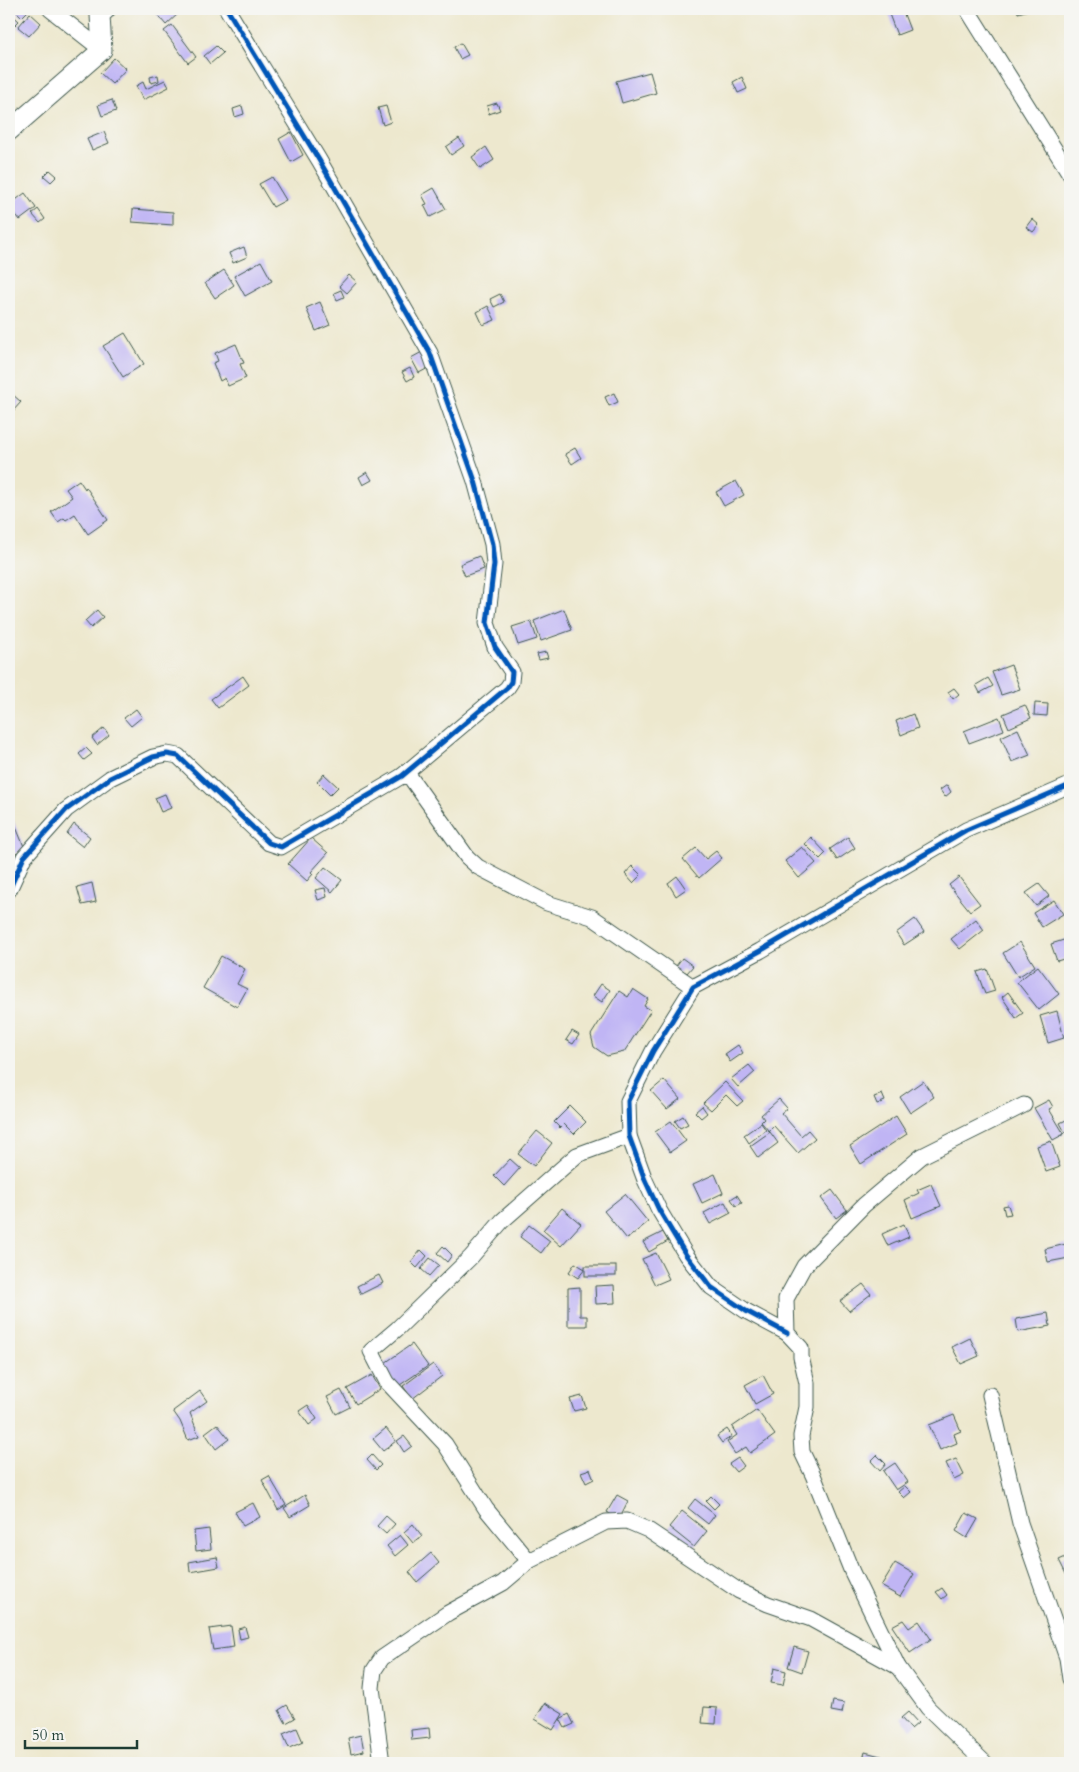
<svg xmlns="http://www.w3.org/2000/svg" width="1079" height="1772" font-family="Cardo,serif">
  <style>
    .building { fill: #c0b5f4 }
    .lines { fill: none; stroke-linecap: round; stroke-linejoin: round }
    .minor-casing { stroke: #3e574b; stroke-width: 17 }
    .tertiary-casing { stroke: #3e574b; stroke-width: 21 }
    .minor { stroke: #fff; stroke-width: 15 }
    .tertiary { stroke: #fff; stroke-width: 19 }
    .cycleway-casing { stroke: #f6f6f2; stroke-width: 8 }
    .cycleway { stroke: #0057b8; stroke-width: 5 }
  </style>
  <rect width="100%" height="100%" fill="#f6f6f2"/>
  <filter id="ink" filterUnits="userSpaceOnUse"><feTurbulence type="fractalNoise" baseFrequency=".02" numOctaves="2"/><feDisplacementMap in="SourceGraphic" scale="10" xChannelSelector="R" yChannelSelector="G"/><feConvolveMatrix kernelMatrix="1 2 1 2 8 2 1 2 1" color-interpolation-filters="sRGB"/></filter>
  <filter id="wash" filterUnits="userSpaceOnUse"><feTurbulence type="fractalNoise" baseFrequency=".0096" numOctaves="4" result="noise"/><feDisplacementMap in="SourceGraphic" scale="20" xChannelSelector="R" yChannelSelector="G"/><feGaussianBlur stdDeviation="1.12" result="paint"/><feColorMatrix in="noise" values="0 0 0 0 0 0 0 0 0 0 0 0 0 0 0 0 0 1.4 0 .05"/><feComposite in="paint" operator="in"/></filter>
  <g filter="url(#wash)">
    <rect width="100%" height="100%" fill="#ede8ce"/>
    <g id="blocks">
      <g class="building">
        <polygon points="14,9 28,9 29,10 22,17"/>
        <polygon points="159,9 174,9 179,13 166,25 155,12"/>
        <polygon points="887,9 902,9 910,30 897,35"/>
        <polygon points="1017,9 1032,9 1018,13"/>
        <polygon points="9,12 19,21 12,28 9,25"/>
        <polygon points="30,13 41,23 29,36 18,27"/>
        <polygon points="172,25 196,57 188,63 164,31"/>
        <polygon points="461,43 468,55 460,59 454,47"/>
        <polygon points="216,46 223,53 210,64 204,56"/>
        <polygon points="114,58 126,69 112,84 100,73"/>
        <polygon points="650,72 656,93 622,103 616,81"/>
        <polygon points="158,75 159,81 151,83 150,77"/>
        <polygon points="742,77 747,89 738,93 733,82"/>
        <polygon points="165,80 169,87 143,100 136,86 143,82 146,89"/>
        <polygon points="112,100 116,111 102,116 98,105"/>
        <polygon points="497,103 500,110 489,114 487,106"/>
        <polygon points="242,106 244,114 235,117 233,109"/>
        <polygon points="386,106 391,122 383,125 378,108"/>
        <polygon points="104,132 109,143 92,150 87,139"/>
        <polygon points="291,132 303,155 291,162 279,139"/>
        <polygon points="459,138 464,146 451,155 446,147"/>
        <polygon points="486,147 494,160 480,169 472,157"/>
        <polygon points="50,170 57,176 51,182 44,176"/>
        <polygon points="272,177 286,200 273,207 259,184"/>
        <polygon points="434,188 446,209 430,217 424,205 427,204 422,195"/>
        <polygon points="25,193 36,208 20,220 9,205"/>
        <polygon points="38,209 45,219 40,223 32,214"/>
        <polygon points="133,209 173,212 173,225 132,222"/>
        <polygon points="1032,219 1039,225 1033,232 1026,227"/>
        <polygon points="244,247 247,257 233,263 229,253"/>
        <polygon points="261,261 272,281 245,296 234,276"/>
        <polygon points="224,270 234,285 215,298 205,283"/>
        <polygon points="349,275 357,282 347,293 339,286"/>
        <polygon points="341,290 344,297 337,300 334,293"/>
        <polygon points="500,294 504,302 494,307 490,299"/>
        <polygon points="320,302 330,325 316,331 306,308"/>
        <polygon points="488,306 495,320 483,325 477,312"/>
        <polygon points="125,333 144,364 123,377 103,346"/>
        <polygon points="236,344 244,363 240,364 246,378 228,386 225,378 220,381 213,363 218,361 215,353"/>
        <polygon points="422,352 430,367 419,373 411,358"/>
        <polygon points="410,368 414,377 407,381 402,372"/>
        <polygon points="11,393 21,402 13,411 9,408 9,396"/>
        <polygon points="614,393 618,402 609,406 605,397"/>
        <polygon points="575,448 581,458 572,464 565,454"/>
        <polygon points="367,472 372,480 363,485 359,477"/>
        <polygon points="79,480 85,489 86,487 108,520 88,534 75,514 66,520 64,518 58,522 51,512 72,497 66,489"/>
        <polygon points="736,481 744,495 724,506 716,492"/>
        <polygon points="479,556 484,569 465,576 460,564"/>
        <polygon points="564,609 572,630 541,641 534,621"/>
        <polygon points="97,610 103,617 91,628 85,621"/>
        <polygon points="531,621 537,639 518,645 512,627"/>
        <polygon points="546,652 548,658 539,660 537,654"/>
        <polygon points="1011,665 1020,689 1001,695 992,672"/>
        <polygon points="243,676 249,685 218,708 211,699"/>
        <polygon points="988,678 993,686 980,693 976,685"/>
        <polygon points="954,688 959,694 953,699 948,692"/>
        <polygon points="1035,703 1048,704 1047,716 1034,715"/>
        <polygon points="1025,705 1031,718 1009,728 1003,714"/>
        <polygon points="136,709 142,717 131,726 124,718"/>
        <polygon points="913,714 918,728 901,735 896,721"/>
        <polygon points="999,717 1004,730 969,743 964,731"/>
        <polygon points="104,728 109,735 97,745 92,738"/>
        <polygon points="1018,729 1030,755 1012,762 1001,737"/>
        <polygon points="86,748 92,754 84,760 79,754"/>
        <polygon points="324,774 338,787 330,795 317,782"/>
        <polygon points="947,785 951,792 945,797 940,790"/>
        <polygon points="165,794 171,808 161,812 155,798"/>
        <polygon points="9,810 25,849 9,856"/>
        <polygon points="74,824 90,837 83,847 67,834"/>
        <polygon points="811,837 826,853 820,859 805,844"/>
        <polygon points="848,837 855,848 837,860 830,849"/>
        <polygon points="311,838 328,853 311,872 313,874 307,881 288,864"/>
        <polygon points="802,847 816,863 799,878 785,861"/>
        <polygon points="696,848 706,859 716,851 722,858 699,878 683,859"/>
        <polygon points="632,866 641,875 633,883 625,874"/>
        <polygon points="325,867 342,880 332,892 316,878"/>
        <polygon points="677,876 686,889 676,896 668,883"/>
        <polygon points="959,877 980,904 970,911 949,885"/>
        <polygon points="92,883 96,902 82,905 77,887"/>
        <polygon points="1039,884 1049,896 1036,906 1026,893"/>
        <polygon points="325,888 327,897 318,900 315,890"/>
        <polygon points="1054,900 1063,914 1042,927 1033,913"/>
        <polygon points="915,919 924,932 904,945 896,933"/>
        <polygon points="976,919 984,930 960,949 951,939"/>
        <polygon points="1070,938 1070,957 1057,961 1051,944"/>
        <polygon points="1020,942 1035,966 1018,977 1003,953"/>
        <polygon points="221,956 245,969 237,984 247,989 237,1007 203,988"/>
        <polygon points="682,958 693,966 687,973 682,970 679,974 673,970"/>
        <polygon points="1038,966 1059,994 1039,1010 1017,982"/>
        <polygon points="987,969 995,991 985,994 977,972"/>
        <polygon points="601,984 610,990 602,1002 593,996"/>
        <polygon points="633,989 648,999 644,1006 651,1010 624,1052 607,1056 594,1047 591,1035 619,991 628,997"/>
        <polygon points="1008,992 1023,1013 1016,1018 1002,997"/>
        <polygon points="1057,1011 1064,1038 1048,1043 1040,1016"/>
        <polygon points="572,1031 579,1035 573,1044 566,1040"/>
        <polygon points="738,1045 743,1053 730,1062 725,1054"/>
        <polygon points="749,1065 755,1072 738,1087 731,1079"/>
        <polygon points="664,1080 680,1099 667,1109 651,1091"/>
        <polygon points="923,1081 934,1097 910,1113 900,1097"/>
        <polygon points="725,1082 743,1101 737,1106 726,1095 711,1110 703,1103"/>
        <polygon points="882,1094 885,1101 877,1104 874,1097"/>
        <polygon points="779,1099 787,1108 781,1113 801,1136 808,1130 815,1138 798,1153 774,1126 769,1131 761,1122 764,1119 761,1115"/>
        <polygon points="1049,1100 1053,1107 1049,1109 1064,1134 1053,1140 1034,1108"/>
        <polygon points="570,1106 586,1122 574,1134 564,1124 560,1128 554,1122"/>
        <polygon points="702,1106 707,1113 701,1118 695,1112"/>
        <polygon points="683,1116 688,1124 680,1128 675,1121"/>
        <polygon points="896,1116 907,1134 861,1164 850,1146"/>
        <polygon points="1070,1118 1070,1129 1065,1132 1060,1123"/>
        <polygon points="671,1121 686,1141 670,1152 655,1132"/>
        <polygon points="761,1123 766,1130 749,1143 744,1135"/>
        <polygon points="537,1131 552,1143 534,1166 518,1154"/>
        <polygon points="770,1132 778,1143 758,1158 750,1146"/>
        <polygon points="1051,1141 1060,1167 1046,1172 1037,1146"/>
        <polygon points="510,1159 520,1168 504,1186 494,1176"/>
        <polygon points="715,1174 723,1193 702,1203 693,1184"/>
        <polygon points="931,1184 941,1206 912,1218 905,1200 919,1193 917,1190"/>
        <polygon points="832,1190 847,1210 836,1218 821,1198"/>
        <polygon points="625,1194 648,1222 627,1239 604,1211"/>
        <polygon points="737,1195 742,1203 736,1206 731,1199"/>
        <polygon points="725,1202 731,1213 710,1224 704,1213"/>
        <polygon points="1008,1205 1011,1214 1005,1215 1003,1206"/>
        <polygon points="562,1208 581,1224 561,1246 543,1230"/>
        <polygon points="904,1224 909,1237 888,1246 882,1234"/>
        <polygon points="529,1225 550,1241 541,1253 520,1237"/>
        <polygon points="663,1232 668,1241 649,1252 643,1242"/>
        <polygon points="1066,1244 1069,1258 1048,1262 1045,1249"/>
        <polygon points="443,1246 452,1255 447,1262 437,1253"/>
        <polygon points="421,1250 427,1256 417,1268 411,1262"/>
        <polygon points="656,1253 669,1279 655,1285 642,1259"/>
        <polygon points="430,1258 439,1265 429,1276 421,1269"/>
        <polygon points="575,1263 585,1269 578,1278 569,1272"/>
        <rect x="585" y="1266" width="31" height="10"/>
        <polygon points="379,1275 383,1283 361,1294 357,1286"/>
        <polygon points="863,1284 871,1294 849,1311 840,1301"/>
        <polygon points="614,1285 615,1303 596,1304 595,1286"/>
        <polygon points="580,1287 580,1316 587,1316 587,1326 568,1326 568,1288"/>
        <polygon points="1048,1313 1050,1326 1018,1332 1016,1319"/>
        <polygon points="970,1338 979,1356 961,1364 952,1347"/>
        <polygon points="412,1344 428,1366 397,1387 382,1365"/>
        <polygon points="433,1364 442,1376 412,1399 403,1386"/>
        <polygon points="372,1375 380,1389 356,1404 347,1389"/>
        <polygon points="763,1375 773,1394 755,1404 745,1385"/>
        <polygon points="341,1390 350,1407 336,1414 327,1397"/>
        <polygon points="200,1391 207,1401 190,1413 199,1436 188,1440 180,1421 173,1411"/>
        <polygon points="582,1396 586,1408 574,1411 570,1399"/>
        <polygon points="308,1405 317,1419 309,1425 299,1411"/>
        <polygon points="757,1410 775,1435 750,1453 746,1447 735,1454 727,1442 737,1435 732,1427"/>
        <polygon points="954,1415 961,1431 954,1434 957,1443 940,1450 929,1425"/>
        <polygon points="217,1424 229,1439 216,1449 205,1433"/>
        <polygon points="386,1428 396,1441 383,1451 373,1439"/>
        <polygon points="727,1429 732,1436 722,1443 717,1436"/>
        <polygon points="404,1436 412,1446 404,1452 397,1441"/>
        <polygon points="372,1455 381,1465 376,1470 367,1460"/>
        <polygon points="877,1455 886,1464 880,1471 871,1461"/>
        <polygon points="738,1458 744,1466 736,1472 729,1464"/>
        <polygon points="956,1459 964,1475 954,1480 946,1463"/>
        <polygon points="895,1463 908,1482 896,1490 883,1471"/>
        <polygon points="590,1469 594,1479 586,1483 581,1472"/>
        <polygon points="269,1476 286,1505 278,1510 262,1480"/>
        <polygon points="905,1486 911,1492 904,1498 898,1492"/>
        <polygon points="305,1495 310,1505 290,1517 284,1508"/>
        <polygon points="617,1495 628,1501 619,1519 607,1512"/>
        <polygon points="711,1496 719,1504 714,1509 706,1501"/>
        <polygon points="695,1499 715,1515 708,1524 688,1508"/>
        <polygon points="253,1503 260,1517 243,1526 235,1512"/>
        <polygon points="682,1511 707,1531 694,1547 669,1527"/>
        <polygon points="966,1513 978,1519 967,1538 956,1531"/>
        <polygon points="386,1516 395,1524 386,1534 377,1526"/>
        <polygon points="413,1524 422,1536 413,1543 404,1532"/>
        <polygon points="209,1529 211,1549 196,1551 194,1531"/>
        <polygon points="400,1535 408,1545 395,1556 387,1546"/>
        <polygon points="431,1553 439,1563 417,1582 409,1572"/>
        <polygon points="1070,1555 1070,1574 1067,1576 1059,1560"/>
        <polygon points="217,1557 219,1567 190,1572 189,1562"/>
        <polygon points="895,1563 914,1574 900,1597 881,1586"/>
        <polygon points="942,1588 947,1595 942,1599 936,1592"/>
        <polygon points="903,1620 909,1628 919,1621 931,1639 910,1653 892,1626"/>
        <polygon points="231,1626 234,1647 213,1650 209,1629"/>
        <polygon points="245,1627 248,1637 240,1639 238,1629"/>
        <polygon points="794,1647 808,1651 802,1672 788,1667"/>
        <polygon points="774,1668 786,1671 783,1685 771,1683"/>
        <polygon points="833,1701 844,1703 842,1713 831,1711"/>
        <polygon points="545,1703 563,1714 553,1730 535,1719"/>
        <polygon points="287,1705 295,1718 286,1723 279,1710"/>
        <polygon points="704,1707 717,1708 716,1724 702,1723"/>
        <polygon points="908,1712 918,1723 911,1729 901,1718"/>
        <polygon points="569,1714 574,1724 565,1728 560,1719"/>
        <polygon points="297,1728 303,1742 289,1748 283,1734"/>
        <polygon points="429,1728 430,1738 412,1740 411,1730"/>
        <polygon points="361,1735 364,1751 351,1754 348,1738"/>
        <polygon points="865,1752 908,1763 862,1763"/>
      </g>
    </g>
  </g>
  <g filter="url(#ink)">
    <use href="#blocks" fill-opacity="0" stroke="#3e574b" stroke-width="1"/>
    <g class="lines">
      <g class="minor-casing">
        <g id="minor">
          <polyline points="50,9 102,50"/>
          <polyline points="967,9 1070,174"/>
          <polyline points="402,776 410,777 467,857 478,867 547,903 592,917 693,987"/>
          <polyline points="9,890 24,857 66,810 110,778 153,757 167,754 178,756 269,843 281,847 402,776 507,688 511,682 512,672 495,647 487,623 494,564 492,544 475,481 430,353 319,160 227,9"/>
          <polyline points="787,1333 746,1311 711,1287 686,1255 659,1210 645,1180 629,1136 628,1101 653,1051 693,987 760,951 966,830 1070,785"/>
          <polyline points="990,1395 1020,1523 1067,1658 1070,1679"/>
          <polyline points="529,1561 486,1509 445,1444 387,1382 371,1351 397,1329 471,1257 502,1221 577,1155 629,1136"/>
          <polyline points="382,1763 372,1688 374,1670 382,1658 448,1613 503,1583 529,1561 606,1522 627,1521 648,1530 739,1591 768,1604 811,1619 898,1667"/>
          <polyline points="985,1763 928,1708 898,1667 852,1572 813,1475 802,1452 801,1436 807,1407 807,1383 801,1357 801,1348 787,1333 786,1299 804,1266 864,1205 922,1156 1024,1105"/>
        </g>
      </g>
      <g class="tertiary-casing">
        <polyline id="tertiary" points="9,131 102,50 100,15 106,9"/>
      </g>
      <use href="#minor" class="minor"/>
      <use href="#tertiary" class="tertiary"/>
      <g class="cycleway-casing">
        <g id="cycleway">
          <polyline points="9,890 24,857 66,810 110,778 153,757 167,754 178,756 269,843 281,847 402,776 507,688 511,682 512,672 495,647 487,623 494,564 492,544 475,481 430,353 319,160 227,9"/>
          <polyline points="787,1333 746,1311 711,1287 686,1255 659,1210 645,1180 629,1136 628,1101 653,1051 693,987 760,951 966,830 1070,785"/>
        </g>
      </g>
      <use href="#cycleway" class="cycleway"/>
    </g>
  </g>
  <rect width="1079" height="1772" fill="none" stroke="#f6f6f2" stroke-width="30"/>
  <path d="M25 1740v8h112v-8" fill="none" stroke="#1f3d34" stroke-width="2.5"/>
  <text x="32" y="1740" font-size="15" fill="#1f3d34" stroke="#f6f6f2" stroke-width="4" paint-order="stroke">50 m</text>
</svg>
